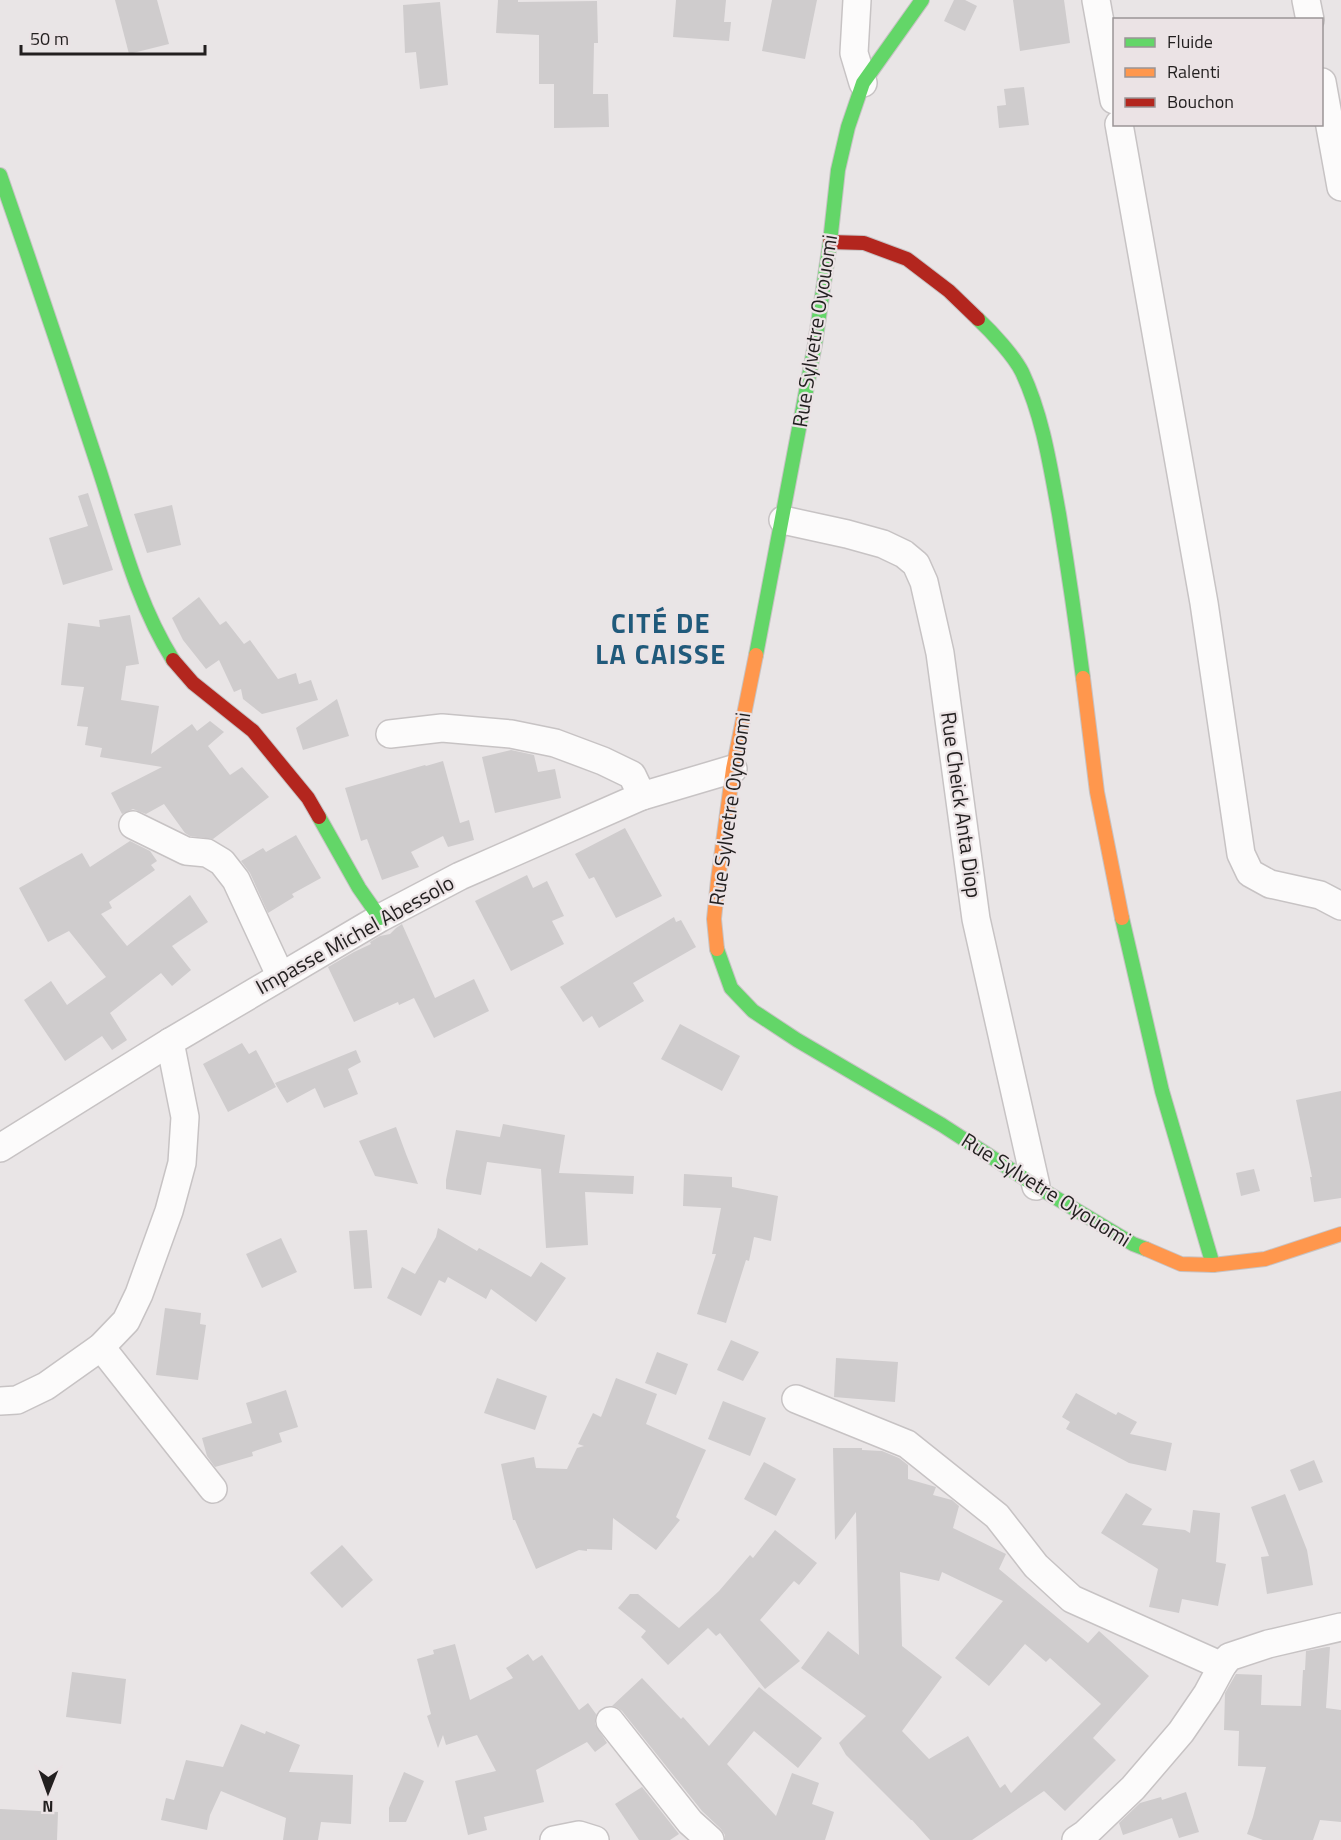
<svg xmlns="http://www.w3.org/2000/svg" width="1341" height="1840" font-family="'Titillium Web',sans-serif">
  <style>
    .building { fill: #cfcccd; fill-rule: evenodd }
    .lines { fill: none; stroke-linecap: round; stroke-linejoin: round }
    .street-casing { stroke: #c7c3c4; stroke-width: 30 }
    .fast-casing { stroke: #c7c3c4; stroke-width: 16 }
    .slow-casing { stroke: #c7c3c4; stroke-width: 16 }
    .jam-casing { stroke: #c7c3c4; stroke-width: 16 }
    .street { stroke: #fcfbfb; stroke-width: 27 }
    .fast { stroke: #63d668; stroke-width: 14 }
    .slow { stroke: #ff974d; stroke-width: 14 }
    .jam { stroke: #b3261e; stroke-width: 14 }
    .labels { text-anchor: middle; stroke-width: 4.5; stroke-linejoin: round; paint-order: stroke }
    .street-label { font-size: 21px; fill: #221f1f; stroke: #ebe3e5 }
    .district-label { font-size: 27px; font-weight: bold; letter-spacing: 1.5px; fill: #205a7b; stroke: #ebe3e5 }
  </style>
  <rect width="100%" height="100%" fill="#e9e5e6"/>
  <g class="building">
    <polygon points="115,0 157,0 169,44 129,54"/>
    <polygon points="498,0 518,0 518,2 597,1 598,43 594,43 593,94 608,94 609,127 554,128 554,84 539,84 539,35 496,33"/>
    <polygon points="676,0 726,0 724,22 731,22 729,41 673,37"/>
    <polygon points="772,0 817,0 805,59 762,51"/>
    <polygon points="954,0 965,0 977,6 965,31 944,21"/>
    <polygon points="1013,0 1064,0 1070,43 1020,51"/>
    <polygon points="440,2 448,85 420,89 416,52 405,53 403,5"/>
    <polygon points="1024,87 1029,125 999,128 997,106 1006,105 1004,89"/>
    <polygon points="88,493 113,570 63,585 49,538 88,526 78,496"/>
    <polygon points="172,505 181,545 147,553 134,514"/>
    <polygon points="199,597 220,625 226,621 244,644 250,640 278,679 296,673 299,684 311,680 318,700 262,714 243,699 241,689 234,692 219,660 206,669 183,640 172,618"/>
    <polygon points="130,615 139,664 126,666 121,700 159,706 151,754 192,724 197,731 210,721 224,732 208,746 230,775 242,767 269,797 213,839 190,836 185,833 164,804 146,814 133,809 122,814 111,793 162,767 100,757 102,748 85,745 88,727 77,726 84,687 61,685 68,623 100,627 99,620"/>
    <polygon points="337,699 349,736 303,750 296,728"/>
    <polygon points="511,750 534,755 538,772 555,769 561,798 495,813 482,757"/>
    <polygon points="443,761 460,823 469,820 474,840 448,847 443,836 411,852 419,867 382,880 367,839 361,841 345,788 425,765 426,766"/>
    <polygon points="625,828 662,896 616,918 594,877 589,879 575,854"/>
    <polygon points="296,835 321,878 292,894 294,897 268,913 250,873 241,861 263,848 266,852"/>
    <polygon points="130,841 150,851 157,861 151,865 155,870 109,902 112,908 101,914 127,946 190,895 208,922 172,946 191,970 172,986 161,973 110,1013 127,1040 112,1050 102,1036 65,1061 24,1000 51,981 67,1005 106,977 69,931 48,942 19,888 82,853 90,867"/>
    <polygon points="527,875 533,888 547,881 564,916 552,921 564,944 511,971 475,901"/>
    <polygon points="674,917 676,922 681,920 696,947 633,983 644,1001 599,1028 592,1016 583,1022 560,987"/>
    <polygon points="402,924 435,998 474,979 489,1011 434,1038 414,998 399,1005 398,1002 354,1022 328,967 354,952 371,944 370,942 380,936 390,934 396,928"/>
    <polygon points="680,1024 740,1056 722,1091 661,1059"/>
    <polygon points="242,1043 249,1054 256,1050 276,1087 228,1112 203,1064"/>
    <polygon points="356,1050 361,1062 348,1069 358,1094 324,1108 315,1088 287,1103 275,1083"/>
    <polygon points="1341,1091 1341,1198 1314,1202 1310,1177 1312,1177 1296,1100"/>
    <polygon points="503,1124 565,1135 559,1173 634,1176 633,1194 585,1192 588,1245 546,1248 541,1169 487,1162 481,1195 446,1189 446,1180 456,1130 500,1137"/>
    <polygon points="396,1127 406,1154 418,1184 375,1176 359,1141"/>
    <polygon points="1254,1169 1260,1191 1241,1196 1236,1173"/>
    <polygon points="684,1174 732,1177 732,1187 778,1196 771,1241 754,1237 749,1261 746,1260 726,1323 697,1314 716,1254 712,1254 721,1208 683,1206"/>
    <polygon points="438,1228 477,1251 479,1248 531,1277 541,1262 566,1278 536,1322 491,1289 486,1299 448,1277 445,1283 439,1280 421,1316 387,1298 402,1267 415,1274 436,1237"/>
    <polygon points="367,1230 372,1288 354,1289 349,1231"/>
    <polygon points="281,1238 297,1272 262,1288 246,1254"/>
    <polygon points="165,1308 201,1313 200,1324 206,1325 198,1380 156,1375"/>
    <polygon points="731,1340 759,1352 743,1381 717,1370"/>
    <polygon points="657,1352 688,1364 676,1395 645,1383"/>
    <polygon points="836,1358 898,1362 895,1402 834,1397"/>
    <polygon points="497,1378 547,1396 535,1430 484,1413"/>
    <polygon points="616,1378 657,1394 646,1424 706,1450 676,1517 680,1520 656,1550 613,1518 612,1550 587,1549 587,1551 579,1550 536,1569 515,1520 513,1520 501,1464 534,1457 536,1468 567,1469 577,1448 584,1446 578,1444 593,1413 601,1417"/>
    <polygon points="286,1390 298,1427 279,1433 282,1442 252,1452 253,1456 215,1467 207,1456 202,1438 252,1423 246,1403"/>
    <polygon points="1076,1393 1116,1415 1118,1412 1137,1422 1130,1434 1172,1443 1166,1471 1129,1463 1066,1429 1070,1422 1062,1417"/>
    <polygon points="723,1401 766,1418 750,1456 708,1439"/>
    <path d="M833 1448H862V1450L882 1451 899 1458 908 1465V1479L936 1487 933 1495 952 1500 959 1506 953 1528 1006 1554 999 1569 1088 1643 1099 1631 1149 1676 1093 1738 1116 1760 1065 1811 1044 1791 972 1840H930L912 1820H911L846 1755 839 1743 866 1716 801 1668 828 1631 859 1655 856 1512 835 1540ZM900 1572 939 1581 942 1572 1003 1601 955 1658 989 1686 1025 1644 1046 1662 1050 1658 1101 1704 1011 1793 1005 1784 1000 1788 968 1736 929 1759 902 1731 942 1677 902 1646Z"/>
    <polygon points="1314,1460 1323,1482 1299,1491 1290,1470"/>
    <polygon points="764,1462 796,1479 776,1516 744,1499"/>
    <polygon points="1126,1493 1152,1509 1142,1525 1185,1530 1190,1533 1193,1510 1220,1513 1216,1562 1226,1564 1218,1606 1182,1599 1179,1613 1149,1607 1158,1569 1101,1533"/>
    <polygon points="1285,1494 1307,1550 1313,1585 1267,1594 1261,1557 1269,1556 1251,1507"/>
    <polygon points="775,1530 817,1563 799,1585 794,1581 760,1620 800,1661 765,1689 720,1633 716,1636 708,1628 668,1665 641,1637 646,1631 618,1608 630,1594 638,1594 679,1628 719,1591 750,1555 753,1558"/>
    <polygon points="342,1545 373,1580 342,1608 310,1573"/>
    <polygon points="455,1644 470,1700 513,1678 506,1668 528,1654 533,1661 542,1655 579,1710 588,1703 596,1714 595,1724 607,1743 595,1752 587,1742 536,1770 544,1802 484,1817 487,1830 468,1835 455,1781 496,1771 477,1735 446,1745 443,1735 438,1748 427,1716 431,1714 417,1659 434,1654 433,1650"/>
    <polygon points="1327,1647 1330,1647 1326,1708 1341,1710 1341,1822 1320,1820 1313,1840 1263,1840 1247,1834 1253,1817 1266,1767 1238,1766 1239,1731 1224,1730 1225,1693 1236,1674 1262,1675 1261,1705 1301,1706 1303,1670 1305,1670 1306,1651"/>
    <polygon points="72,1672 126,1679 121,1724 66,1717"/>
    <polygon points="642,1678 681,1719 683,1717 709,1746 759,1687 822,1738 798,1768 754,1731 727,1764 776,1816 792,1773 819,1783 812,1804 834,1812 825,1840 725,1840 725,1835 721,1829 702,1811 622,1711 616,1707 612,1706"/>
    <polygon points="241,1724 265,1734 266,1731 300,1745 289,1772 353,1775 351,1824 321,1822 318,1840 283,1840 286,1818 221,1791 210,1815 207,1830 161,1820 166,1798 174,1800 186,1760 223,1767"/>
    <polygon points="404,1772 424,1781 406,1822 389,1822 389,1808"/>
    <polygon points="642,1787 679,1834 670,1840 639,1840 615,1804"/>
    <polygon points="1186,1792 1199,1832 1179,1838 1172,1818 1123,1835 1119,1823 1140,1803 1161,1797 1162,1800"/>
    <polygon points="0,1809 58,1812 57,1840 0,1840"/>
  </g>
  <g class="lines">
    <g class="street-casing">
      <g id="street">
        <polyline points="857,0 854,53 863,83"/>
        <polyline points="1096,0 1114,100"/>
        <polyline points="1306,0 1310,20"/>
        <polyline points="1322,82 1341,187"/>
        <polyline points="1119,124 1204,603 1241,854 1250,873 1270,884 1320,895 1341,906"/>
        <polyline points="783,520 847,534 883,544 904,554 916,564 924,582 940,653 976,919 1036,1186"/>
        <polyline points="390,734 442,728 511,734 555,743 603,761 632,775 642,796"/>
        <polyline points="133,825 186,851 207,853 222,862 236,880 280,975"/>
        <polyline points="0,1148 170,1042 380,918 460,876 642,796 733,769"/>
        <polyline points="101,1347 213,1489"/>
        <polyline points="796,1399 907,1444 997,1516 1036,1566 1072,1599 1222,1666"/>
        <polyline points="0,1401 17,1400 46,1386 101,1347 126,1321 139,1294 169,1211 182,1163 185,1117 170,1042"/>
        <polyline points="610,1721 690,1822 710,1840"/>
        <polyline points="554,1840 579,1835 595,1840"/>
        <polyline points="1076,1840 1085,1834 1133,1788 1181,1732 1207,1694 1222,1666 1229,1657 1268,1644 1341,1627"/>
      </g>
    </g>
    <g class="fast-casing">
      <g id="fast">
        <path d="M0 175C34 273 67 371 99 469 120 533 137 603 173 660"/>
        <path d="M978 319C992 332 1014 356 1022 372 1043 417 1050 465 1059 514 1068 569 1076 623 1083 678"/>
        <polyline points="756,655 815,344 830,242 838,170 848,127 863,83 922,0"/>
        <polyline points="319,817 359,888 380,918"/>
        <polyline points="1122,918 1162,1091 1213,1265"/>
        <polyline points="717,949 731,988 753,1011 797,1040 942,1125 1036,1186 1133,1244 1146,1249"/>
      </g>
    </g>
    <g class="slow-casing">
      <g id="slow">
        <polyline points="1083,678 1097,792 1122,918"/>
        <polyline points="717,949 714,919 718,880 733,769 756,655"/>
        <polyline points="1146,1249 1181,1264 1213,1265 1265,1259 1341,1234"/>
      </g>
    </g>
    <g class="jam-casing">
      <g id="jam">
        <polyline points="830,242 864,243 907,259 949,291 978,319"/>
        <polyline points="173,660 193,683 253,731 308,798 319,817"/>
      </g>
    </g>
    <use href="#street" class="street"/>
    <use href="#fast" class="fast"/>
    <use href="#slow" class="slow"/>
    <use href="#jam" class="jam"/>
  </g>
  <g class="labels">
    <g class="street-label">
      <text transform="translate(815 331) rotate(-81)" y="7">Rue Sylvetre Oyouomi</text>
      <text transform="translate(961 805) rotate(82)" y="7">Rue Cheick Anta Diop</text>
      <text transform="translate(730 809) rotate(-82)" y="7">Rue Sylvetre Oyouomi</text>
      <text transform="translate(355 935) rotate(-29)" y="7">Impasse Michel Abessolo</text>
      <text transform="translate(1046 1190) rotate(32)" y="7">Rue Sylvetre Oyouomi</text>
    </g>
    <g class="district-label">
      <text x="661" y="633">CITÉ DE<tspan x="661" dy="31">LA CAISSE</tspan></text>
    </g>
  </g>
  <rect x="1113" y="18" width="210" height="108" fill="#ebe3e5" stroke="#9b9596" stroke-width="1.5"/>
  <rect x="1125" y="38" width="30" height="9" fill="#63d668" stroke="#9b9596" stroke-width="1.5"/>
  <text x="1167" y="48" font-size="18" fill="#221f1f">Fluide</text>
  <rect x="1125" y="68" width="30" height="9" fill="#ff974d" stroke="#9b9596" stroke-width="1.5"/>
  <text x="1167" y="78" font-size="18" fill="#221f1f">Ralenti</text>
  <rect x="1125" y="98" width="30" height="9" fill="#b3261e" stroke="#9b9596" stroke-width="1.5"/>
  <text x="1167" y="108" font-size="18" fill="#221f1f">Bouchon</text>
  <g transform="translate(48 1792) rotate(181)" stroke="#ebe3e5" stroke-width="4.5" paint-order="stroke">
  <path d="M0-4.5L10 22L0 15L-10 22Z" fill="#221f1f"/>
  <text y="-9" font-size="16" font-weight="bold" text-anchor="middle" fill="#221f1f">N</text>
  </g>
  <path d="M21 45v9h184v-9" fill="none" stroke="#221f1f" stroke-width="3"/>
  <text x="30" y="45" font-size="18" fill="#221f1f" stroke="#ebe3e5" stroke-width="4.5" paint-order="stroke">50 m</text>
</svg>
